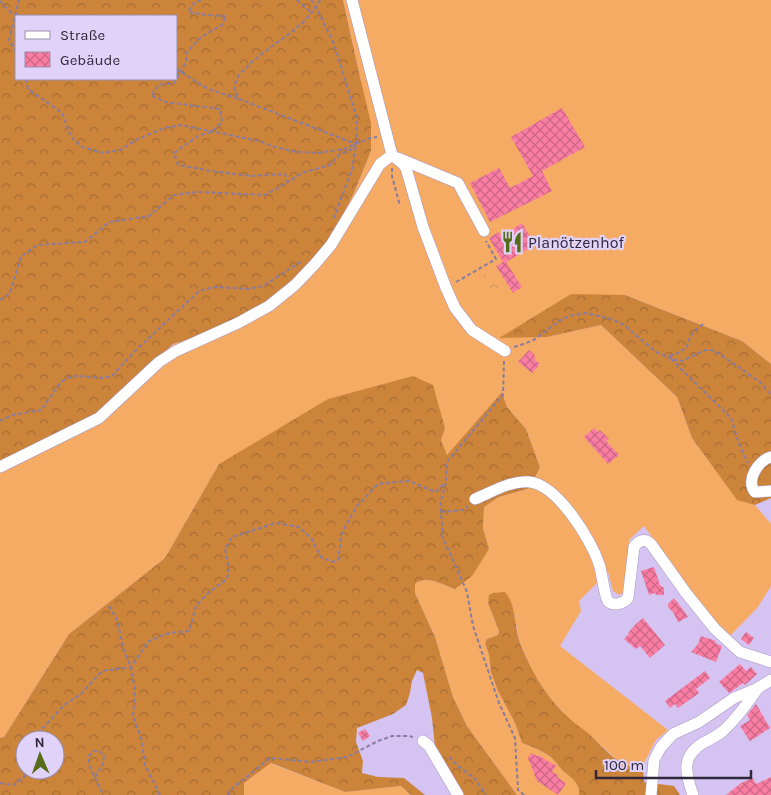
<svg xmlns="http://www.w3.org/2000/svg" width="771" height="795" font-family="Karla,sans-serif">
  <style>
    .grass { fill: #f6ab65 }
    .forest { fill: url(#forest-crowns); fill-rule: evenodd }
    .park { fill: url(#park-crowns) }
    .building { fill: url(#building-cross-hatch) }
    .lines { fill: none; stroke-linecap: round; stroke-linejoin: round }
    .minor-casing { stroke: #a694c1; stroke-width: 12 }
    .path { stroke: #897c9e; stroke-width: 2; stroke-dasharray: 4 2.5; stroke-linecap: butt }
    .minor { stroke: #fff; stroke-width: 11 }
    .labels { text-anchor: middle; stroke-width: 4.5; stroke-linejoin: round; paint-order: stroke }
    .poi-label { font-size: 16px; fill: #2f283a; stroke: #e0d2f8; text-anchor: start }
  </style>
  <defs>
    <pattern id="forest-crowns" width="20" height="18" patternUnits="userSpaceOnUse" patternTransform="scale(1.25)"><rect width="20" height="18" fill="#cc843b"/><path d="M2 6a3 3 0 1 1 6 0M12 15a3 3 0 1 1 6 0" fill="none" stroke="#a66c33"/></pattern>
    <pattern id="park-crowns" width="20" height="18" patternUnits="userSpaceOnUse" patternTransform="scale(1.25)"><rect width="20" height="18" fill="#f6ab65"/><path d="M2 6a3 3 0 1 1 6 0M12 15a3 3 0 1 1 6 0" fill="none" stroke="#d39358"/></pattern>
    <pattern id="building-cross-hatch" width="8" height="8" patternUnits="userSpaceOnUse" patternTransform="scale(1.25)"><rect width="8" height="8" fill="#fa7da3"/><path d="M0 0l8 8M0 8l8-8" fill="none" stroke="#cb6686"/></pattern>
  </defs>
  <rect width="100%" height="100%" fill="#d5c3f2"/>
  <g class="grass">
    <path d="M343 0H771V364L742 341 625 295 547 337 601 325 677 397 692 438 737 499 755 505 771 524V586L758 607 730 636 706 611 644 526 629 540 626 591 619 595 613 591 608 572 579 601 581 611 560 646 668 730 656 740 643 765 633 768 615 758 587 733 570 720 548 696 532 671 519 640 513 607 488 603 499 631 498 635 487 639 485 643 489 655 491 672 498 691 515 723 522 743C531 746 540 750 548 755 554 759 558 765 562 770 570 777 582 783 579 795H517L467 726 453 697 435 637 415 593V584C425 574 444 585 455 589L489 549 483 528 484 507 499 497 530 488 540 467 526 429 507 407 502 392 447 456 441 440 445 428 219 464 165 558 69 634 4 737 0 738V461L96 416 174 344 198 336 329 242 353 195 371 151 360 77Z"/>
    <polygon points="270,763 345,792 401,786 411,795 244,795 244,783"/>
  </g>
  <g class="forest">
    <path d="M0 0H343L360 77 371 123V151L353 195 329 242 279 294 240 317 198 336 173 344 96 416 0 461ZM16 16H176V79H16Z"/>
    <polygon points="571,294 625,295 742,341 771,364 771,498 755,505 737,500 692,438 677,397 601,325 547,337 499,338"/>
    <path d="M413 376 433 385 445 428 441 440 447 455 502 392 507 407 526 429 540 467 530 488 499 497 484 507 483 528 489 549 472 576 455 589C444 585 425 574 415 584V593L435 637 453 697 467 726 517 795H464L460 787 447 771 435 747 432 718 423 673 417 670 412 681 410 693 406 705 393 714 357 728 356 742 363 761 362 773 378 777 404 778 425 795H411L401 786 345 792 271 763 244 783V795H0V738L4 737 69 634 165 558 219 464 328 399ZM25 740H55V770H25Z"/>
    <path d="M505 592C517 606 514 627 520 643 532 673 546 697 570 719 575 724 582 728 588 733 597 741 606 752 616 759 622 762 628 765 633 768L643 765 644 782 674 786 680 795H579C581 783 570 777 562 770 558 765 554 759 548 755 540 750 531 746 522 743L515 723 498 691 491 672 489 655 485 643 487 639 498 635 499 631 488 603 489 595 493 593Z"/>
  </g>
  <polygon class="park" points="494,270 505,287 493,294 482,277"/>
  <g class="building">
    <polygon points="562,108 585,147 542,171 552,191 490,222 470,183 499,168 510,188 533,176 511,137"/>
    <polygon points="522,223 535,245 506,262 522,287 513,293 496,266 503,262 489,238 499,232 501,236"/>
    <polygon points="529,350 535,355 534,357 536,359 535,360 540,364 532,373 518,362"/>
    <polygon points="594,428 598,432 600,430 609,439 606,441 619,455 608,464 584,437"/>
    <polygon points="654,567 660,585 664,588 664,595 657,595 654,593 649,595 641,571"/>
    <polygon points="674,598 684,611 688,617 678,622 673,612 668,607 668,604"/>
    <polygon points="643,618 665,645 650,658 640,646 636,649 624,639 629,634 628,633 636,624"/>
    <polygon points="746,632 754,638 749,645 741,639"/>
    <polygon points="701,636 716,641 715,643 722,646 716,662 691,652 698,644"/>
    <polygon points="740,664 746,671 751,667 757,674 745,685 743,683 735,689 729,693 719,682"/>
    <polygon points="705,671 710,678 696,689 699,693 678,708 675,704 670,708 665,701"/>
    <polygon points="756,704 770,728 750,741 740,726 750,720 747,715"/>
    <polygon points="365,729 370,736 363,741 358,733"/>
    <polygon points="531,753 537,756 538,755 556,766 552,772 558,775 557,777 566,783 558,795 537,781 528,758"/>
    <polygon points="771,777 771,795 726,795 741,783 753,778 756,784"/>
  </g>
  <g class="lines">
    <g class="minor-casing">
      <g id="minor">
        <polyline points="352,0 392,155 403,164 406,168 423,227 446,288 455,308 472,330 505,351"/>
        <polyline points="398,158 458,183 484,231"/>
        <path d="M771 457C759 460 745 480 755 492L771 491"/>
        <polyline points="0,467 99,418 159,362 176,351 238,323 269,306 295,285 315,264 331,245 380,164 392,155"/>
        <path d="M475 499C492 492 511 480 530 482 557 485 591 539 599 564 602 572 604 595 608 601 613 607 624 603 628 598L634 547C639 540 645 538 651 544L686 593 715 629 740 652 771 662"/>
        <polyline points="423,741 429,746 458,795"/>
        <polyline points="651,795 654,760 661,747 673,734 699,722 734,698 758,688 771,680"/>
        <path d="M693 795C686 774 680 757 703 743 709 740 717 736 723 731 736 719 748 703 758 688"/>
      </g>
    </g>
    <g class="path">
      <polyline points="201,0 195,2 188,12 206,15 226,16 222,25 201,37 186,53 186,62 174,83 159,85 151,95 165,102 220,109 222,122 211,132 198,136 174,153 178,165 211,171 251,176 285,174 288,182"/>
      <polyline points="297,0 312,13"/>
      <polyline points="311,0 316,7 334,44 357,118 356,144 352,169 334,218"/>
      <path d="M320 0C304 31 268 44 245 69 242 72 237 76 236 81 233 88 236 93 239 99L356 144"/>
      <polyline points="0,1 14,16"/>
      <polyline points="23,16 31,16"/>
      <polyline points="16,52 9,40 19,0"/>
      <polyline points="176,69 208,89 239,99"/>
      <polyline points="26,79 28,89 62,113 71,137 82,147 103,153 120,150 138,139 164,128 181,125 259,141 275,147 297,152 318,153 344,149 370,138 377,137"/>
      <polyline points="392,168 392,176 400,206"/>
      <polyline points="456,282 496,259 486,241"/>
      <polyline points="0,300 10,293 21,257 37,245 85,242 109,222 149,216 174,195 198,192 265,195 288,182 302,173 330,165 339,155 352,149 355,146"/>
      <polyline points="514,347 532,341 542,334 559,321 569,316 585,313 612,319 624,325 656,352 675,360 682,361 705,350 710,350 715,351 760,382 771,395"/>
      <path d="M669 356 678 353 687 347C690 334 693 332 703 324"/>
      <polyline points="671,359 731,418 739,444 748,463"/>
      <polyline points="504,361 503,395 446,463 446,483 441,500 441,512 443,538 467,592 473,626 499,703 515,738 518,790 524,795"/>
      <polyline points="0,421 12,415 41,410 61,382 67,378 76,376 102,378 112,376 134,352 199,291 214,287 249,289 263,286 302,261"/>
      <polyline points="441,512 463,510 468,506"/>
      <polyline points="109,606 117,620 124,651 131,667 135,692 133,717 141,737 145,765 160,795"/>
      <polyline points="37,740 39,732 64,705 81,694 102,671 131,667 149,641 169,633 189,631 196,606 208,593 227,579 229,570 225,549 232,537 276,523 299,527 311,538 321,557 332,562 338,560 342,532 357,506 378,484 409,481 435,492 445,483"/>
      <polyline points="449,757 458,766 475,779 486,795"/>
      <polyline points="95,777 103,764 104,756 99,751 94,751 89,756 89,765 103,795"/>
      <polyline points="0,783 14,785 25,776 27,770"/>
      <polyline points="229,795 229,791 270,758 311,762 347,757 378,741 392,736 409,736 413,737"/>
    </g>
    <use href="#minor" class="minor"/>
  </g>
  <defs>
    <g id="restaurant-bare" transform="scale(1.725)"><path d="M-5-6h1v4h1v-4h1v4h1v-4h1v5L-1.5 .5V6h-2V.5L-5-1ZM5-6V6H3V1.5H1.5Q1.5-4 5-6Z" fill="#576c19" stroke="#e0d2f8" stroke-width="2.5" paint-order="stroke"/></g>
  </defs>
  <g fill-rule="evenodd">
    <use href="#restaurant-bare" x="512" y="242"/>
  </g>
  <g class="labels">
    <g class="poi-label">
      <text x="528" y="248">Planötzenhof</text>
    </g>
  </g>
  <rect x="15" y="15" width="162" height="65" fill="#e0d2f8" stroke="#998eac"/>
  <rect x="25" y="31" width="25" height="8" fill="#ffffff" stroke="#998eac"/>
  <text x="60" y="40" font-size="15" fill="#2f283a">Straße</text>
  <rect x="25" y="52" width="25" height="15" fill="url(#building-cross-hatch)" stroke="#998eac"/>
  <text x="60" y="65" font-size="15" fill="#2f283a">Gebäude</text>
  <g transform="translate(40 755) rotate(358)"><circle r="24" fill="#e0d2f8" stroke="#998eac"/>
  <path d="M0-4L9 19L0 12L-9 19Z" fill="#576c19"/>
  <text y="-8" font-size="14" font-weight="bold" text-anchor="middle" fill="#2f283a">N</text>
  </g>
  <path d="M596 770v8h155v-8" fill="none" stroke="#2f283a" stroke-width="2.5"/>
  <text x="604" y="770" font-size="15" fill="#2f283a" stroke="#e0d2f8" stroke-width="4" paint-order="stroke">100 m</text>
</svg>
